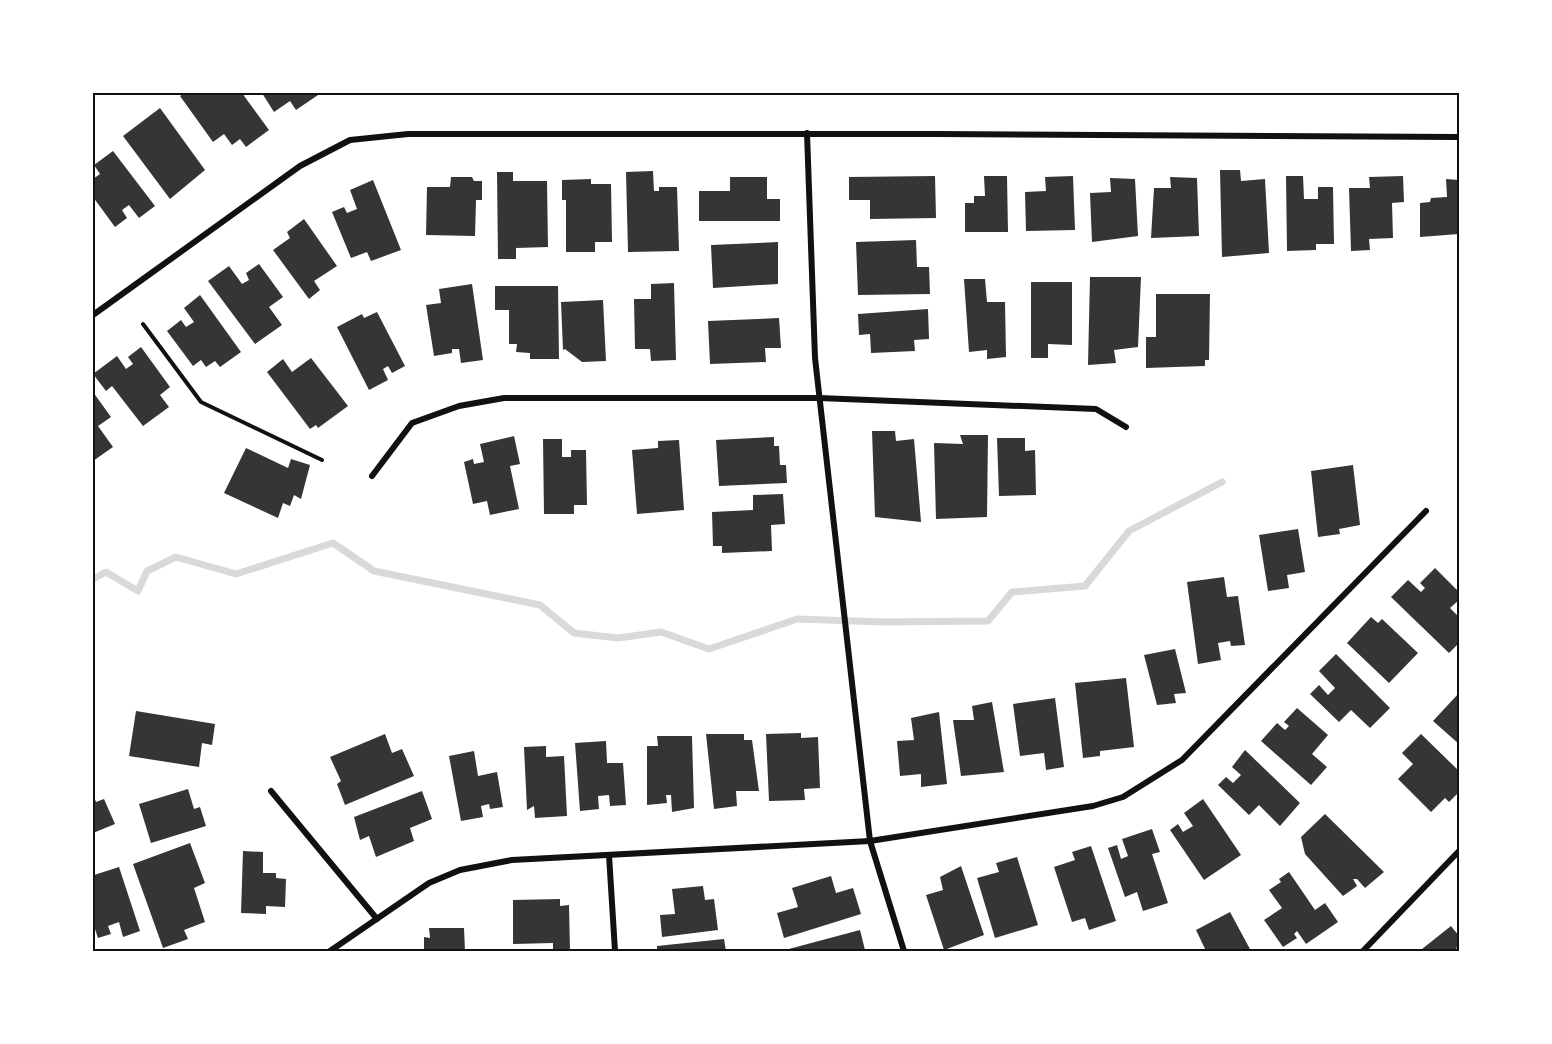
<svg xmlns="http://www.w3.org/2000/svg" width="1552" height="1044" font-family="Overpass,sans-serif">
  <style>
    .lines { fill: none; stroke-linecap: round; stroke-linejoin: round }
    .stream { stroke: #d9d9d9; stroke-width: 7 }
    .building { fill: #353535 }
    .path { stroke: #111; stroke-width: 4 }
    .minor { stroke: #111; stroke-width: 6 }
    .neatline { fill: none; stroke: #111; stroke-width: 2 }
  </style>
  <rect width="100%" height="100%" fill="#fff"/>
  <g class="lines">
    <polyline class="stream" points="93,579 106,572 138,591 147,571 176,557 236,574 333,543 374,571 540,605 574,633 618,638 661,632 709,649 797,619 883,622 988,621 1012,592 1085,586 1129,531 1222,482"/>
  </g>
  <g class="building">
    <polygon points="185,93 242,93 269,130 246,147 240,139 232,145 224,134 213,142 180,96"/>
    <polygon points="262,93 321,93 296,110 290,101 274,112"/>
    <polygon points="160,108 205,170 170,199 123,136"/>
    <polygon points="113,151 155,206 139,218 129,205 122,210 127,218 115,227 93,197 93,179 100,174 94,165"/>
    <polygon points="1220,170 1240,170 1241,181 1265,179 1269,253 1222,257"/>
    <polygon points="653,171 654,191 659,191 659,187 677,187 679,251 628,252 626,172"/>
    <polygon points="497,172 513,172 513,181 547,181 548,247 516,248 516,259 498,259"/>
    <polygon points="935,176 936,218 870,219 870,200 849,200 849,177"/>
    <polygon points="984,176 1007,176 1008,232 965,232 965,203 974,203 974,196 985,196"/>
    <polygon points="1073,176 1075,230 1026,231 1025,192 1046,191 1045,177"/>
    <polygon points="1286,176 1303,176 1304,199 1318,199 1318,187 1333,187 1334,244 1316,244 1316,250 1287,251"/>
    <polygon points="1403,176 1404,202 1392,203 1393,238 1369,239 1370,250 1351,251 1349,188 1370,188 1369,177"/>
    <polygon points="451,177 472,177 474,181 482,181 482,200 476,200 475,236 426,235 427,187 450,187"/>
    <polygon points="730,177 767,177 767,199 780,199 780,221 699,221 699,191 730,191"/>
    <polygon points="1170,177 1197,178 1199,236 1151,238 1154,188 1171,188"/>
    <polygon points="1110,178 1135,179 1138,236 1092,242 1090,193 1111,192"/>
    <polygon points="591,179 591,184 611,184 612,242 595,242 595,252 566,252 566,200 562,200 562,180"/>
    <polygon points="1446,179 1459,180 1459,234 1420,237 1420,203 1430,202 1431,198 1447,197"/>
    <polygon points="373,180 401,250 371,261 367,252 351,258 332,212 344,207 347,213 357,209 350,190"/>
    <polygon points="304,219 337,266 314,281 320,290 309,299 273,250 290,238 287,232"/>
    <polygon points="916,240 917,267 929,267 930,294 858,295 856,242"/>
    <polygon points="778,242 778,284 713,288 711,245"/>
    <polygon points="259,264 283,297 269,307 282,325 255,344 208,281 229,266 242,284 249,280 246,273"/>
    <polygon points="1090,277 1141,277 1138,347 1114,350 1116,363 1088,365"/>
    <polygon points="964,279 985,279 987,302 1005,302 1006,357 987,359 987,350 969,352"/>
    <polygon points="1031,282 1072,282 1072,345 1048,344 1048,358 1031,358"/>
    <polygon points="674,283 676,360 651,361 650,349 635,349 634,299 651,299 651,284"/>
    <polygon points="472,284 483,360 461,363 459,349 452,349 452,353 434,356 426,305 441,303 439,289"/>
    <polygon points="495,286 558,286 559,359 530,359 530,353 516,352 517,344 509,344 509,310 495,310"/>
    <polygon points="1156,294 1210,294 1209,360 1205,360 1205,366 1146,368 1146,337 1156,337"/>
    <polygon points="200,295 241,352 220,367 215,361 206,367 201,360 193,366 167,331 181,320 186,327 194,322 184,308"/>
    <polygon points="603,300 606,361 582,362 565,349 563,350 561,302"/>
    <polygon points="928,309 929,339 914,340 915,351 871,353 870,334 859,335 858,314"/>
    <polygon points="377,312 405,366 392,373 388,366 383,369 388,380 369,390 337,327 362,314 364,318"/>
    <polygon points="779,318 781,348 765,348 766,362 710,364 708,321"/>
    <polygon points="141,347 170,387 160,395 169,407 143,426 112,386 106,391 93,374 117,356 126,369 133,364 128,357"/>
    <polygon points="311,358 348,406 318,428 316,425 310,429 267,372 283,359 292,372"/>
    <polygon points="93,392 111,417 98,426 113,447 93,461"/>
    <polygon points="872,431 895,431 896,441 914,439 921,522 875,517"/>
    <polygon points="960,435 988,435 987,517 936,519 934,443 963,444"/>
    <polygon points="514,436 520,464 510,466 519,509 490,515 487,501 473,504 464,462 473,459 474,464 484,462 480,444"/>
    <polygon points="774,437 774,446 779,446 780,465 786,465 787,483 719,486 716,440"/>
    <polygon points="997,438 1025,438 1025,451 1035,450 1036,495 999,496"/>
    <polygon points="543,439 562,439 562,457 571,457 571,450 586,450 587,505 574,505 574,514 544,514"/>
    <polygon points="679,440 684,510 637,514 632,450 658,448 658,441"/>
    <polygon points="246,448 288,468 291,459 310,465 301,499 294,495 290,506 283,503 278,518 224,493"/>
    <polygon points="1353,465 1360,525 1339,529 1340,534 1318,537 1311,471"/>
    <polygon points="783,494 785,524 771,525 772,551 722,553 722,546 713,546 712,512 753,510 753,495"/>
    <polygon points="1298,529 1305,572 1287,575 1289,588 1268,591 1259,535"/>
    <polygon points="1435,568 1459,592 1459,600 1450,608 1459,617 1459,643 1449,653 1391,597 1408,580 1421,592 1425,588 1420,583"/>
    <polygon points="1224,577 1227,597 1238,596 1245,645 1231,646 1230,641 1218,643 1221,660 1198,664 1187,582"/>
    <polygon points="1371,617 1378,623 1382,619 1418,653 1389,683 1347,643"/>
    <polygon points="1175,649 1186,693 1174,694 1176,703 1157,705 1144,655"/>
    <polygon points="1336,654 1390,708 1370,728 1351,710 1339,722 1310,694 1319,685 1328,695 1335,688 1319,671"/>
    <polygon points="1126,678 1134,747 1100,751 1100,756 1083,758 1075,683"/>
    <polygon points="1459,693 1459,744 1433,721"/>
    <polygon points="1055,698 1064,767 1046,770 1044,753 1020,756 1013,704"/>
    <polygon points="992,702 1004,772 961,776 953,720 974,720 972,706"/>
    <polygon points="1297,708 1328,735 1312,754 1327,767 1311,785 1261,741 1277,723 1285,730 1289,726 1284,722"/>
    <polygon points="136,711 215,724 212,745 202,743 199,767 129,756"/>
    <polygon points="939,712 947,784 921,787 921,774 900,776 897,741 914,740 911,718"/>
    <polygon points="801,733 801,738 818,737 820,788 804,789 805,800 769,801 766,734"/>
    <polygon points="385,734 392,753 402,749 414,776 345,805 337,784 341,781 330,757"/>
    <polygon points="706,734 744,734 744,740 752,740 759,791 736,791 737,806 714,809"/>
    <polygon points="1421,734 1459,771 1459,792 1449,802 1445,798 1431,812 1398,779 1413,764 1402,753"/>
    <polygon points="657,736 692,736 694,808 672,812 671,795 666,795 667,803 647,805 647,746 658,746"/>
    <polygon points="606,741 607,763 623,763 626,805 610,806 609,795 598,796 599,809 580,811 575,743"/>
    <polygon points="546,746 546,757 564,756 567,816 535,818 534,806 527,810 524,747"/>
    <polygon points="1245,750 1300,803 1280,826 1259,805 1249,815 1218,785 1226,777 1233,783 1241,775 1232,767"/>
    <polygon points="474,751 478,776 497,772 503,807 490,809 489,804 481,806 483,817 461,821 449,756"/>
    <polygon points="188,789 194,809 200,807 206,826 151,843 139,804"/>
    <polygon points="422,791 432,819 410,828 414,841 376,857 369,836 360,840 354,817"/>
    <polygon points="93,794 96,802 104,799 115,824 93,833"/>
    <polygon points="1203,799 1241,855 1204,880 1170,830 1178,824 1183,832 1193,826 1184,813"/>
    <polygon points="1325,814 1384,872 1365,888 1357,879 1353,879 1357,886 1343,896 1305,854 1301,837"/>
    <polygon points="1152,829 1160,852 1152,854 1168,903 1143,911 1137,892 1125,897 1108,848 1117,845 1121,859 1128,856 1122,839"/>
    <polygon points="190,843 205,883 194,888 205,922 184,930 188,939 163,948 133,864"/>
    <polygon points="1091,846 1116,921 1089,930 1085,918 1072,922 1054,867 1075,860 1072,852"/>
    <polygon points="243,851 263,852 263,873 276,873 276,878 286,879 285,907 266,906 266,914 241,913"/>
    <polygon points="1017,857 1038,925 995,938 977,878 999,872 996,863"/>
    <polygon points="961,866 984,935 944,950 926,895 943,890 940,877"/>
    <polygon points="119,867 140,931 123,937 119,922 108,926 111,934 98,938 93,923 93,878 94,875"/>
    <polygon points="1289,872 1315,910 1325,903 1338,922 1306,944 1297,931 1294,934 1297,938 1283,947 1264,920 1282,908 1269,890 1281,882 1279,879"/>
    <polygon points="831,876 836,893 853,888 861,914 784,938 777,913 798,907 792,888"/>
    <polygon points="703,886 705,900 714,899 718,930 662,937 660,915 675,914 672,889"/>
    <polygon points="560,899 560,906 569,905 570,951 553,951 553,943 513,944 513,900"/>
    <polygon points="1230,912 1251,951 1206,951 1196,930"/>
    <polygon points="1451,926 1459,936 1456,951 1424,951 1422,949"/>
    <polygon points="429,928 464,928 465,951 424,951 424,937 430,938"/>
    <polygon points="860,930 865,950 785,951 785,950"/>
    <polygon points="724,939 726,951 657,951 657,946"/>
  </g>
  <g class="lines">
    <polyline class="path" points="143,324 201,402 322,460"/>
    <g class="minor">
      <polyline points="807,133 815,358 870,841 904,951"/>
      <path d="M93 315 300 166 350 140 408 134C758 134 1109 133 1459 137"/>
      <polyline points="372,476 412,423 459,406 504,398 819,398 1096,409 1126,427"/>
      <polyline points="271,791 377,919"/>
      <polyline points="609,855 615,951"/>
      <polyline points="330,951 429,883 460,870 512,860 870,841 1093,806 1123,797 1182,760 1426,511"/>
      <polyline points="1363,951 1459,851"/>
    </g>
  </g>
  <rect width="1552" height="1044" fill="none" stroke="#ffffff" stroke-width="189"/>
  <rect x="94" y="94" width="1364" height="856" class="neatline"/>
</svg>
